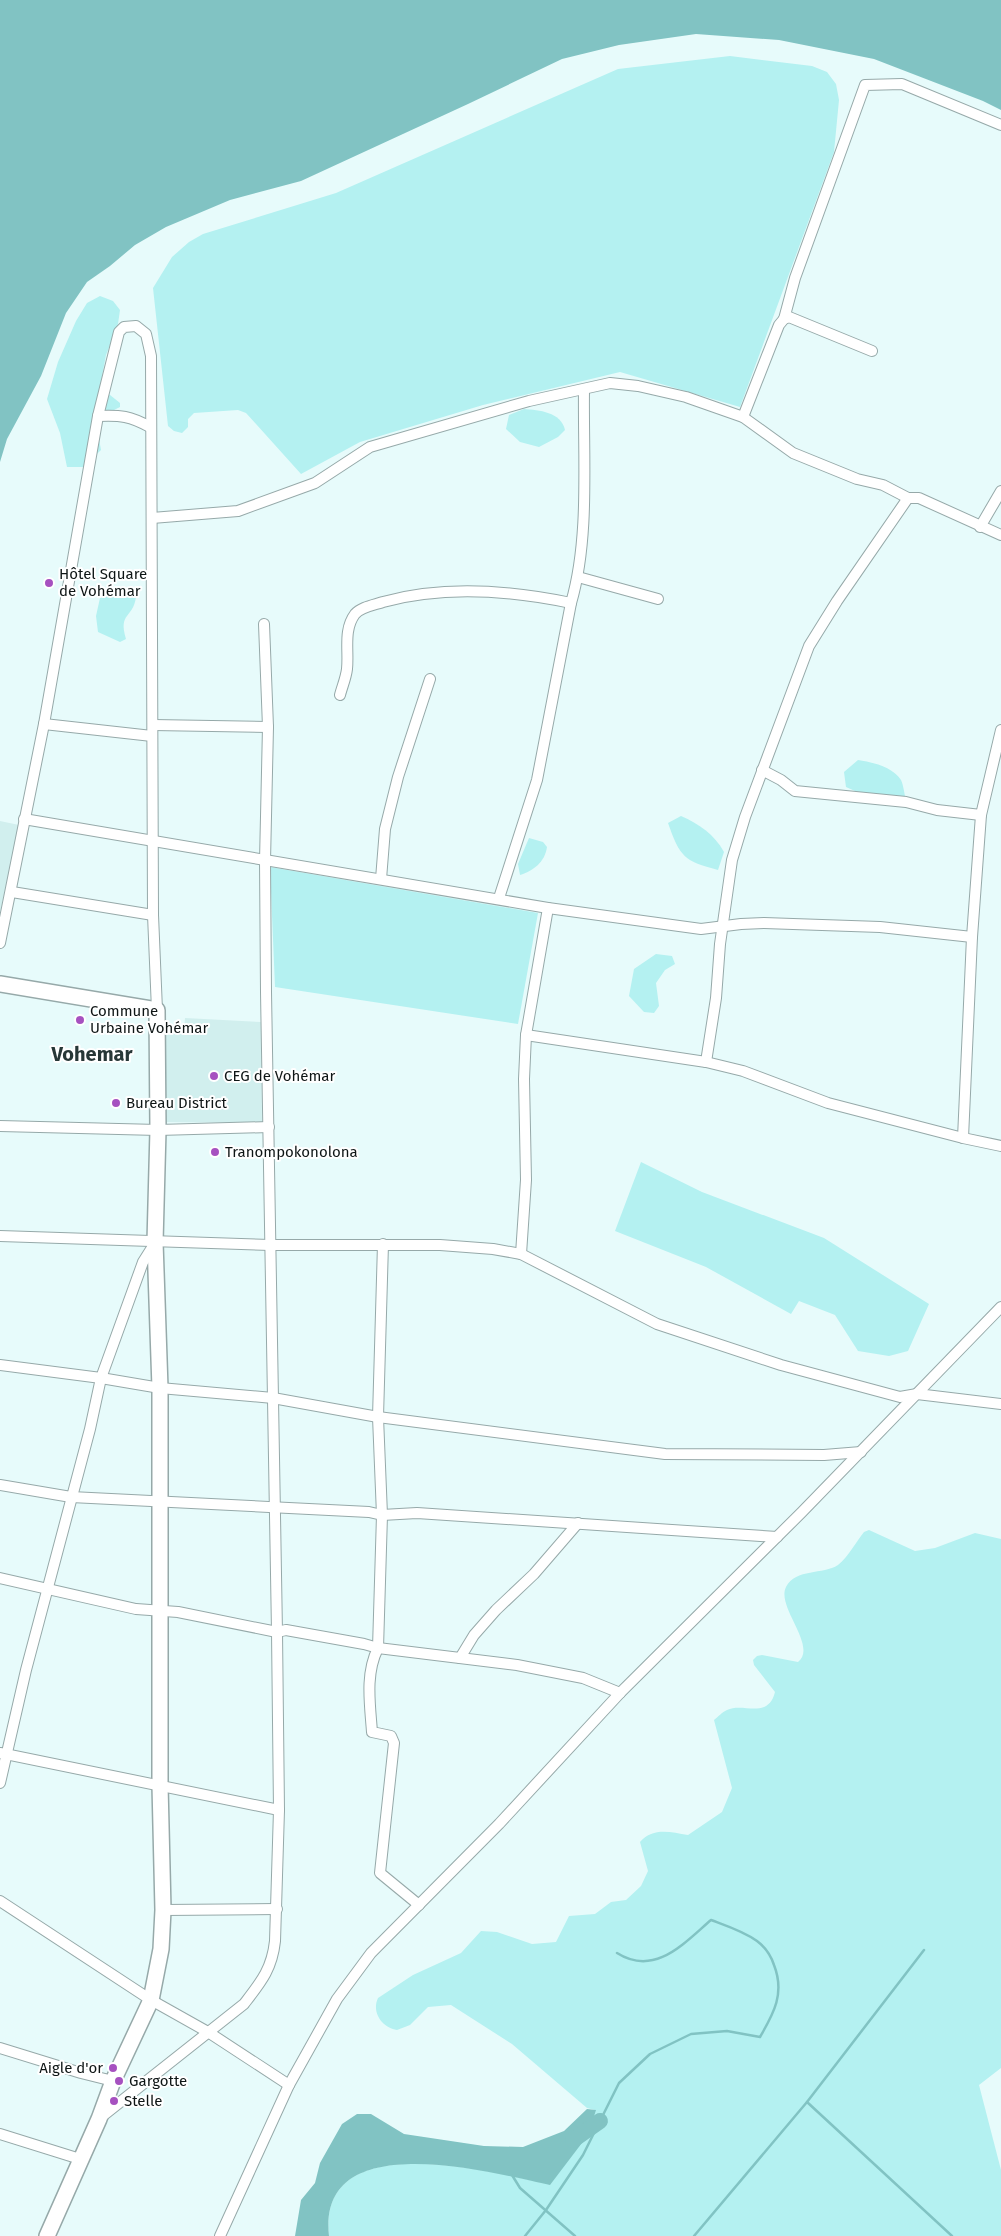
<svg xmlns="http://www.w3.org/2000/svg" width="1001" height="2236" font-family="'Fira Sans',sans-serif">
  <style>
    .built { fill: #d1efee }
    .green { fill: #b4f1f1 }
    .water { fill: #81c3c3 }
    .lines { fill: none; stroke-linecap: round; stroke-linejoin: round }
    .stream { stroke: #81c3c3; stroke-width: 2.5 }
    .river { stroke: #81c3c3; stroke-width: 16 }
    .street-casing { stroke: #96a9a9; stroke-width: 12 }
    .secondary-casing { stroke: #96a9a9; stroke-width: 18 }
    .street { stroke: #fff; stroke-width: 10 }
    .secondary { stroke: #fff; stroke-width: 15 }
    .poi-dot { fill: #a651c0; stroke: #fff; stroke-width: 2 }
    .labels { text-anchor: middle; stroke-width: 4; stroke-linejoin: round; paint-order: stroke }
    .poi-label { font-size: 15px; fill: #0e1515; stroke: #fff; text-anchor: start }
    .district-label { font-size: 20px; font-weight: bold; fill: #273737; stroke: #fff }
  </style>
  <rect width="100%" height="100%" fill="#e7fbfb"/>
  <g class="built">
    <polygon points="0,821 19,825 0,913"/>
    <polygon points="185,1018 261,1022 262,1123 165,1122 166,1029 184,1031"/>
  </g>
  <g class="green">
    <polygon points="730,56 812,66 827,72 836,84 839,100 834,152 740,407 620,372 483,405 360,442 301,474 246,413 238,410 194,413 188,419 188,427 182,433 174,431 168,426 153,288 172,257 189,242 203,234 336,193 618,69"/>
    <polygon points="100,296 113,301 120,310 118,324 106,355 100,387 120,403 120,407 110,412 94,412 101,450 83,467 67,467 60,433 47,399 58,362 76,321 87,303"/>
    <path d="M524 409C539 410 561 412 565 430L558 437 539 447 520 442 506 429 509 415Z"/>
    <path d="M113 589 128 591 136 597C133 619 118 612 126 639L120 642 98 632 96 616 100 598Z"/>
    <path d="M858 760C872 762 893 767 901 780 903 784 904 791 905 796L864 795 846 787 844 772Z"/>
    <path d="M681 816C699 824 714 834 724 852L718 870C684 861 680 857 668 823Z"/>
    <path d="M529 838 543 842 547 847C545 862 533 871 520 875L518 864Z"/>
    <polygon points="270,867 538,913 518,1024 275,987"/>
    <polygon points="656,954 672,956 675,964 665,970 656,983 659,1006 654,1013 644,1012 629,996 634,969"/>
    <polygon points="641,1162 702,1192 824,1238 929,1304 908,1351 889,1356 858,1351 835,1315 799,1301 791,1314 706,1267 615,1231"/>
    <path d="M869 1530 915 1551 935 1548 975 1533 1001 1539V2068L979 2085 1001 2170V2236H329C317 2125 490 2172 550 2184L595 2110 587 2108 512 2044 451 2005 428 2007 410 2025 397 2030C383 2028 371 2013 378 1998L413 1975 461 1953 481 1931 497 1932 532 1944 556 1942 569 1916 595 1914 611 1902 626 1900 641 1886 648 1871 640 1842C653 1827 670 1832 688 1835L722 1812 732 1788 714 1720C718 1717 722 1712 727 1710 743 1702 768 1720 775 1692L754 1665 753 1660 757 1656 762 1655 798 1662C818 1646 776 1607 786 1587 796 1568 823 1575 838 1565 848 1557 856 1542 864 1532Z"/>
  </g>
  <g class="water">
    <polygon points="0,0 1001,0 1001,110 983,101 874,59 779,40 696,34 619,45 562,59 468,104 301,181 230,200 166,227 135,245 110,266 87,282 66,313 41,376 7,439 0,462"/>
    <path d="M587 2109 596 2110 588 2135 550 2185C490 2172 317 2125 329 2236H295L301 2200 315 2183 320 2163 342 2124 357 2114H371L404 2134 484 2146 523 2147 564 2131Z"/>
  </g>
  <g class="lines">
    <g class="stream">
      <polyline points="807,2102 952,2236"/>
      <polyline points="512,2175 520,2188 575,2236"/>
      <path d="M525 2236 546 2210 583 2155 619 2083 650 2054 691 2034 727 2031 760 2037C774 2013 785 1993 774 1965 771 1956 765 1947 757 1941 743 1931 727 1926 711 1920 684 1943 655 1977 617 1953"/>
      <polyline points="694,2236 807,2102 924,1950"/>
    </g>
    <polyline class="river" points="573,2140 600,2121"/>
    <g class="street-casing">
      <g id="street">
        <polyline points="784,319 795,278 865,85 902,84 1001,125"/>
        <path d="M98 416C121 415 130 416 150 427"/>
        <polyline points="743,417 779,325 784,319 789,317 872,351"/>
        <polyline points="152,518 238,511 315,483 370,447 529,401 610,383 638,386 686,397 743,417 793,453 857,479 883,485 908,498 919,498 1001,535"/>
        <polyline points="980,527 1001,491"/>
        <polyline points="578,577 658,599"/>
        <path d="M340 695C342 687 346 678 347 669 349 651 343 630 355 614 361 607 374 605 383 602 444 585 509 590 571 603"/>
        <polyline points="44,724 152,736"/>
        <polyline points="153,725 268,727"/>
        <polyline points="762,770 781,780 795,791 906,802 937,810 981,815"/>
        <polyline points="24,819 548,908 701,929 741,924 764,923 880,927 972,937"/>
        <polyline points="381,879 385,829 398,777 430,679"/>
        <polyline points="12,892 153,915"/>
        <path d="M499 898 537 780 571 603C590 538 583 458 584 390"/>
        <polyline points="0,943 44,724 98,416 119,332 124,327 136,326 146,334 151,356 153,915 157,1010"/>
        <polyline points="526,1035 706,1062 743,1071 828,1103 963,1138 1001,1146"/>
        <polyline points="706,1062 716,998 720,944 732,860 745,817 809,646 837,601 908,498"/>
        <polyline points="0,1126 158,1130 269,1127"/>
        <polyline points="963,1138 972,937 981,815 1001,730"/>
        <polyline points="0,1236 270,1245 440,1245 493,1249 521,1254 657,1324 781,1365 900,1397 917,1394 1001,1404"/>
        <path d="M383 1244 378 1417 382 1515 378 1648C365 1674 370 1704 372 1732L391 1736 394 1743 380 1873 419 1905"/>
        <polyline points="521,1254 526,1180 524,1079 526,1035 548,908"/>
        <polyline points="0,1365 101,1378 160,1388 273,1398 378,1417 665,1454 824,1455 861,1452"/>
        <polyline points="0,1485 71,1497 369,1512 382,1515 417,1513 777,1537"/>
        <polyline points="0,1578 136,1609 178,1612 277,1632 286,1630 364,1644 378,1648 517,1665 583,1678 620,1693"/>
        <polyline points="460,1658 474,1635 496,1610 534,1574 578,1523"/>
        <polyline points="0,1753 279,1810"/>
        <polyline points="0,1783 26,1670 90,1429 101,1378 143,1262 155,1243"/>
        <polyline points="0,1901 151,2000 208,2032 289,2085"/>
        <polyline points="163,1910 277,1909"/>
        <polyline points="0,2048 81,2073 113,2081"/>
        <path d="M100 2118 244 2004C261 1982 272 1969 275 1941L279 1810 277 1632 266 992 265 861 268 727 264 624"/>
        <polyline points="0,2134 80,2159"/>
        <polyline points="220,2236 289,2085 337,1999 371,1953 499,1824 620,1693 802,1512 1001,1307"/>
      </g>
    </g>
    <g class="secondary-casing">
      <polyline id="secondary" points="0,984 157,1010 158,1130 155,1242 160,1388 160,1785 163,1910 161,1949 151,2000 113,2081 99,2119 47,2236"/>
    </g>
    <use href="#street" class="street"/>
    <use href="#secondary" class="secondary"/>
  </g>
  <g class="poi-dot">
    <circle cx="49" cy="583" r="5"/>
    <circle cx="80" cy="1020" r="5"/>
    <circle cx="214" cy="1076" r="5"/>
    <circle cx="116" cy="1103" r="5"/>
    <circle cx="215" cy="1152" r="5"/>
    <circle cx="113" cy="2068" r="5"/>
    <circle cx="119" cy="2081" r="5"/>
    <circle cx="114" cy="2101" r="5"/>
  </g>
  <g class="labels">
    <g class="poi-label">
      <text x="59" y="579">Hôtel Square<tspan x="59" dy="17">de Vohémar</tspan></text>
      <text x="90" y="1016">Commune<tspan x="90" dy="17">Urbaine Vohémar</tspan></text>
      <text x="224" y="1081">CEG de Vohémar</text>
      <text x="126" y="1108">Bureau District</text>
      <text x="225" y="1157">Tranompokonolona</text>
      <text x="103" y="2073" text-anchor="end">Aigle d'or</text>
      <text x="129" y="2086">Gargotte</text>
      <text x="124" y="2106">Stelle</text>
    </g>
    <g class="district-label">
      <text x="92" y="1061">Vohemar</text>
    </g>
  </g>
</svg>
